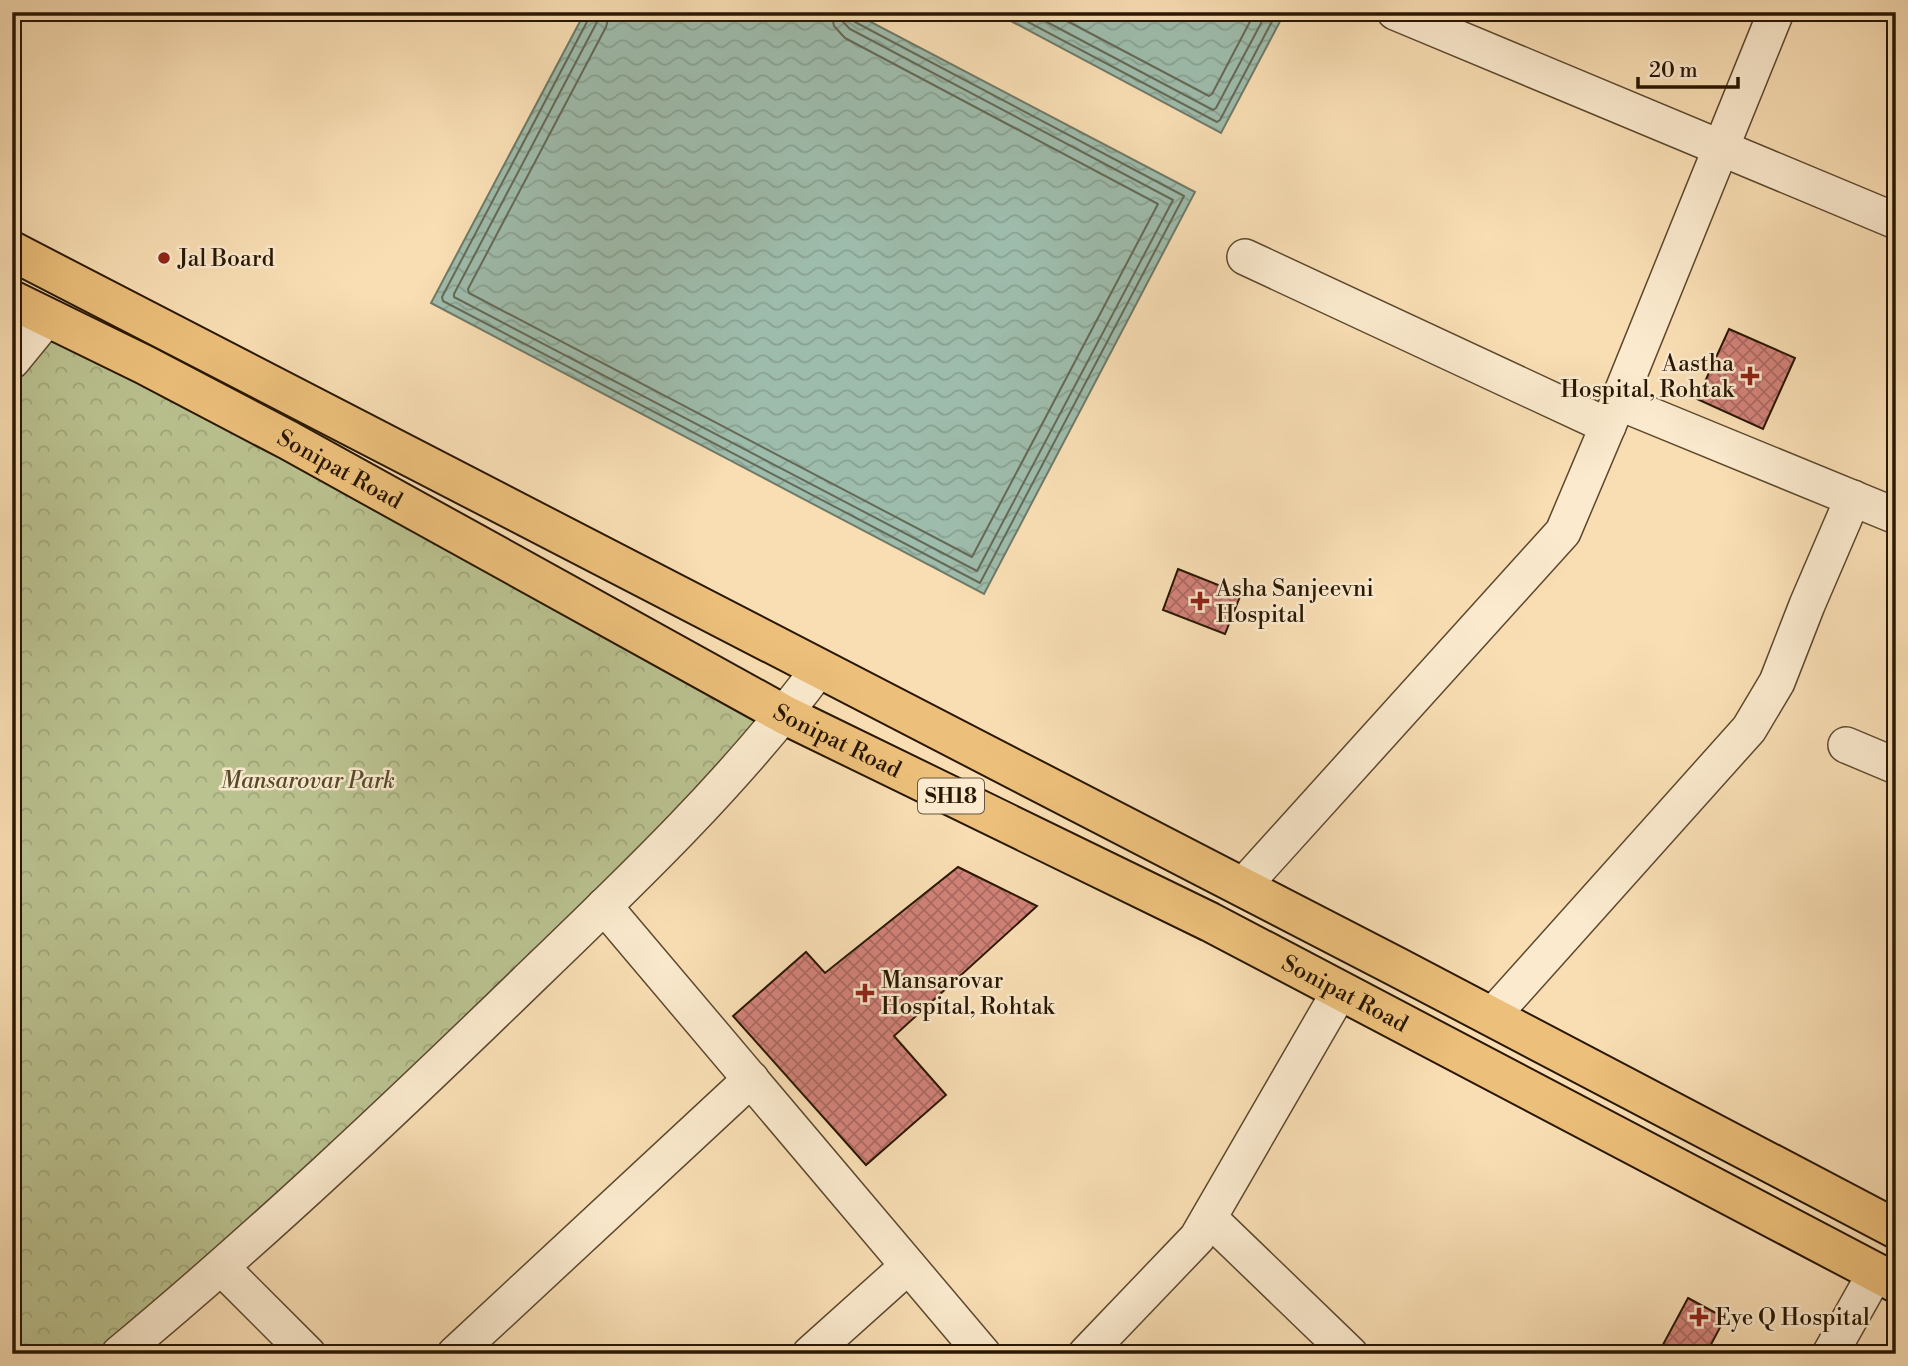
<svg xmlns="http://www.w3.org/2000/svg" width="1908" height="1366" font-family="'Libre Bodoni',serif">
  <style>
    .park { fill: url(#park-crowns); stroke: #726c49; stroke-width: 2 }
    .water { fill: url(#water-waves); stroke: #6f7a68; stroke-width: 2 }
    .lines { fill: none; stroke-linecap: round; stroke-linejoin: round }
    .shore { stroke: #646a57; stroke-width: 2 }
    .building { fill: url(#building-cross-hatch); stroke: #291702; stroke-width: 2 }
    .street-casing { stroke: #5d492e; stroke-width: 38 }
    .primary-casing { stroke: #291702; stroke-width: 42 }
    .street { stroke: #fbeace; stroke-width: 35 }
    .primary { stroke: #ecbf7a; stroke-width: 38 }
    .poi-dot { fill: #8f2418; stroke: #fbeace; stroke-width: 2.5 }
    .labels { text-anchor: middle; stroke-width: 5; stroke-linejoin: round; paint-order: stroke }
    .shield { fill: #fbeace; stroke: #68563f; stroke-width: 2 }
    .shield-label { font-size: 21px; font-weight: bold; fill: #291702 }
    .poi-label { font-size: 23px; fill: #291702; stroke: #fbeace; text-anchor: start }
    .street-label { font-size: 23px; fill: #291702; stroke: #fbeace }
    .park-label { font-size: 23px; font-style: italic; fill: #544a2d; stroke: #fbeace }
  </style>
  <defs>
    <pattern id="park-crowns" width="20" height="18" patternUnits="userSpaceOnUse" patternTransform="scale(1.75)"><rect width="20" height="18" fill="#bac290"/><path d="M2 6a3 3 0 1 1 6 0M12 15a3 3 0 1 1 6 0" fill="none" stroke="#a0a67b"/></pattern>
    <pattern id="water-waves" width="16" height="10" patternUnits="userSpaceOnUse" patternTransform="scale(1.75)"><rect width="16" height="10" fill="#9ebcac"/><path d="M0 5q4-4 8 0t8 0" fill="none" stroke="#88a192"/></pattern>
    <pattern id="building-cross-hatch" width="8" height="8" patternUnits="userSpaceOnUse" patternTransform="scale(1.75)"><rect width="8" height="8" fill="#d3837a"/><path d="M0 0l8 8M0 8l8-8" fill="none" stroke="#ab6a62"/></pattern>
  </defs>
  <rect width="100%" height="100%" fill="#f9deb4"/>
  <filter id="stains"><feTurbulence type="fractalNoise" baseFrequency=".00286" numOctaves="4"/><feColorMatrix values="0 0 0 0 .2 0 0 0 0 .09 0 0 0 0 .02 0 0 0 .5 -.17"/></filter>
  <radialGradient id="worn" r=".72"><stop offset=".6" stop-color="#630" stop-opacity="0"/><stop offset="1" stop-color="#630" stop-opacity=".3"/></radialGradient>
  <polygon class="park" points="48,311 790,701 605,907 108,1354 12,1354 12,354"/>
  <g class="water">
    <polygon points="585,12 852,12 1195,192 984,594 431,303"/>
    <polygon points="994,12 1285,12 1221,133"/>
  </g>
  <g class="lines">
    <g class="shore">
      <polyline points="590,12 589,18 442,297 443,301 980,583 1184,196 855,22 851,18 850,12"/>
      <polyline points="599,12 597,22 454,294 454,297 977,571 1173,200 850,29 843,22 842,12"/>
      <polyline points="610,12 606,27 468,289 469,293 972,557 1158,204 845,38 834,26 831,12"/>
      <polyline points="1009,12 1217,122 1220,120 1277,12"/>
      <polyline points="1028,12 1213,110 1216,108 1267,12"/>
      <polyline points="1050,12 1209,96 1212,94 1255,12"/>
    </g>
  </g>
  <g class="building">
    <polygon points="1729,329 1795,358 1763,429 1697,399"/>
    <polygon points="1178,569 1241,594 1225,634 1163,610"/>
    <polygon points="958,867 1037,906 894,1036 946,1095 866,1165 733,1016 806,952 825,973"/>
    <polygon points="1688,1298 1725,1318 1706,1354 1658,1354"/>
  </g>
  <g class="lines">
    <g class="street-casing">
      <g id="street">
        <polyline points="1395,12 1896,221"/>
        <polyline points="1245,257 1608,426"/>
        <polyline points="12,361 48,317"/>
        <polyline points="1618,402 1896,516"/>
        <polyline points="1846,745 1896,766"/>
        <polyline points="1242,887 1563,532 1618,402 1776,12"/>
        <polyline points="604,906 983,1354"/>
        <polyline points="1491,1017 1749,729 1777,682 1807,605 1853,498"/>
        <polyline points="1209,1218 1350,1354"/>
        <polyline points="222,1268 308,1354"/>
        <path d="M119 1354C261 1236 394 1110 526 982 629 883 734 783 819 669"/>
        <polyline points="455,1354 751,1079"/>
        <polyline points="810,1354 908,1266"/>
        <polyline points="1086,1354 1197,1238 1340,991"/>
        <polyline points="1830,1354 1876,1272"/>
      </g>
    </g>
    <g class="primary-casing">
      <g id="primary">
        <polyline points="12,251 1397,967 1896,1229"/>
        <path id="s1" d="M12 300 145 365 288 440 785 715 1210 922 1896 1283"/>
      </g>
    </g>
    <use href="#street" class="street"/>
    <use href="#primary" class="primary"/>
  </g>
  <g class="poi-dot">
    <circle cx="164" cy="258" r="7"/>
    <path d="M1746.5 365.5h7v7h7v7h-7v7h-7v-7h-7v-7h7z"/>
    <path d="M1196.5 590.5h7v7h7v7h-7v7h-7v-7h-7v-7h7z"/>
    <path d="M861.5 982.5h7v7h7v7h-7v7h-7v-7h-7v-7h7z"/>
    <path d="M1695.5 1306.5h7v7h7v7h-7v7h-7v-7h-7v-7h7z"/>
  </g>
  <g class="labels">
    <rect class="shield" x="918" y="778.5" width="66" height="35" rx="5"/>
    <g class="shield-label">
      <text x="951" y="803">SH18</text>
    </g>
    <g class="poi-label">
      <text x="178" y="266">Jal Board</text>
      <text x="1734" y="371" text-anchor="end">Aastha<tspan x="1734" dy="26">Hospital, Rohtak</tspan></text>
      <text x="1216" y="596">Asha Sanjeevni<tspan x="1216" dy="26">Hospital</tspan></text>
      <text x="881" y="988">Mansarovar<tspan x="881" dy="26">Hospital, Rohtak</tspan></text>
      <text x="1715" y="1325">Eye Q Hospital</text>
    </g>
    <g class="street-label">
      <text dy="8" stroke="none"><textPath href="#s1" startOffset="369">Sonipat Road</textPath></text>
      <text dy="8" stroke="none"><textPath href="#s1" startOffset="936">Sonipat Road</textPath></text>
      <text dy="8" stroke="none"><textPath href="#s1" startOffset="1503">Sonipat Road</textPath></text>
    </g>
    <g class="park-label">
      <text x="308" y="788">Mansarovar Park</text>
    </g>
  </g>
  <rect width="1908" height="1366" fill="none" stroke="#f9deb4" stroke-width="42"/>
  <rect x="14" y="14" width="1880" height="1338" fill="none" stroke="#291702" stroke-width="3.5"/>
  <rect x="21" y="21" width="1866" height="1324" fill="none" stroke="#291702" stroke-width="2"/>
  <path d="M1638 77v10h100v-10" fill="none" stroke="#291702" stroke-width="3.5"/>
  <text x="1649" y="77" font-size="21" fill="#291702" stroke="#fbeace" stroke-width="5" paint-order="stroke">20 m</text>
  <rect width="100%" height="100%" filter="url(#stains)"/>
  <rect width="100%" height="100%" fill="url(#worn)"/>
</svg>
